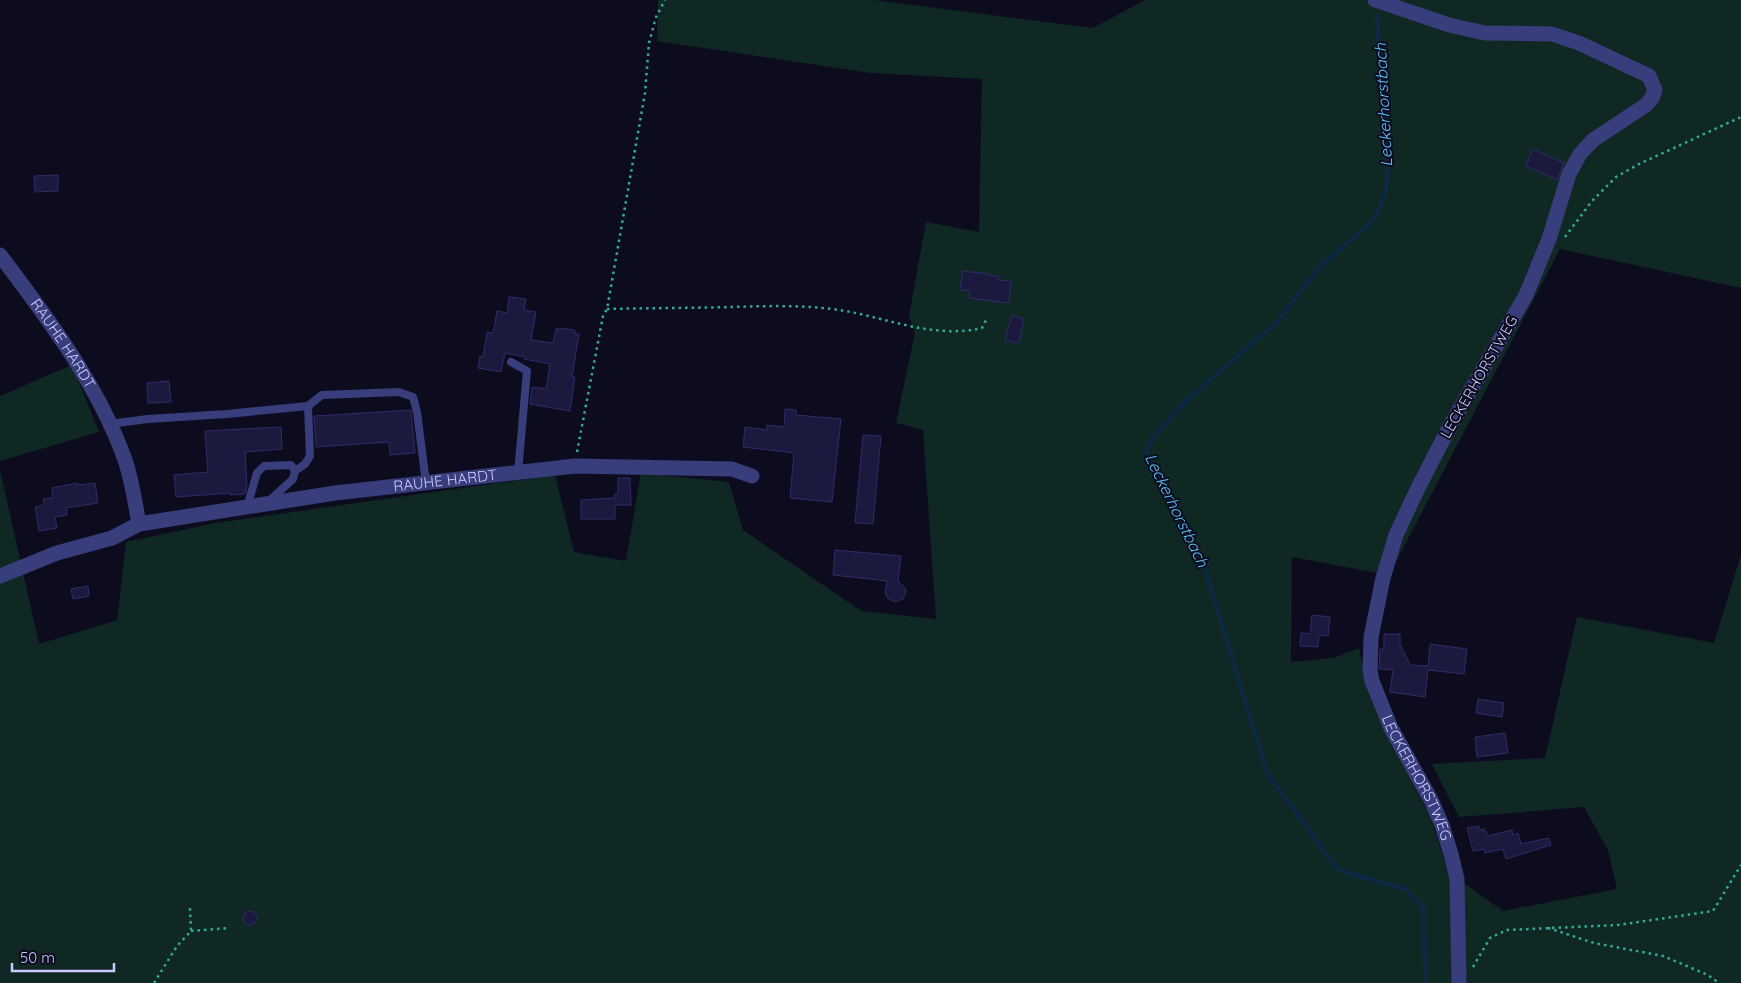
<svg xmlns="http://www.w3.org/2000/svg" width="1741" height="983" font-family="Quicksand,sans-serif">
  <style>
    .green { fill: #102824 }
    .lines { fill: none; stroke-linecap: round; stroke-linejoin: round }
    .stream { stroke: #0d2842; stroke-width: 4.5 }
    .building { fill: #1c193f; stroke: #302b6a }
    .path { stroke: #2fad97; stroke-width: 2.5; stroke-dasharray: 2.5 4; stroke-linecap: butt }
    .lane { stroke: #383d7c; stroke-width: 8 }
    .street { stroke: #383d7c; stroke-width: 15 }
    .labels { text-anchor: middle; stroke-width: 4; stroke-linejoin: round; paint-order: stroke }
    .street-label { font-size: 15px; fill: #cacafe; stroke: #0d0c1e }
    .water-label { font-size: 16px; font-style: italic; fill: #5ac4fc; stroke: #0d0c1e }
  </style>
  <rect width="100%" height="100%" fill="#0d0c1e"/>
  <g class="green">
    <polygon points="658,0 874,0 1093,28 1145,0 1741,0 1741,288 1560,249 1389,575 1292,557 1291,662 1334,658 1359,648 1366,682 1379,718 1431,818 1451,882 1452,983 0,983 0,470 39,644 117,620 126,542 215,523 555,475 574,552 626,561 641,473 729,482 743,530 861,611 936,619 923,430 896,423 915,333 909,316 926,222 979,232 982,79 871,73 657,41"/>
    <polygon points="72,365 99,432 0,461 0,396"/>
    <polygon points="1741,555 1741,983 1463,983 1464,883 1503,911 1617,889 1608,850 1584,807 1459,817 1432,764 1545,758 1577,617 1714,643"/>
  </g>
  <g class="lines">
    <polyline class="stream" points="1377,16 1388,162 1386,191 1378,211 1370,224 1320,266 1278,321 1185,402 1154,436 1146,449 1154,470 1203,562 1267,773 1338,870 1405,889 1423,907 1426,983"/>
  </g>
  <g class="building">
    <polygon points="1533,149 1564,163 1557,180 1526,166"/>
    <polygon points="58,175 58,191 35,192 34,176"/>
    <polygon points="963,271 988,274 988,275 998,276 998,280 1011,281 1009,303 969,298 970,291 960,290"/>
    <polygon points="509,297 526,299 524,310 536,312 531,340 553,343 556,329 559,328 574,330 576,334 579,334 572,377 575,377 570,411 530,404 532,387 546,389 550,364 524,359 525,357 505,353 501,372 478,368 480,356 483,357 487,332 493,333 497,311 507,313"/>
    <polygon points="1012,315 1024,319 1019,343 1005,340"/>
    <polygon points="169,381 171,402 148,403 147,383"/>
    <polygon points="785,409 796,410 796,415 841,419 832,502 790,498 794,453 743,447 745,427 767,430 767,425 784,427"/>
    <polygon points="411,410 415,453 390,455 389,442 316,447 314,416"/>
    <polygon points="281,427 282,449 245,452 247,486 245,494 230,495 230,493 176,497 174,475 208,472 205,431"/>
    <polygon points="863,435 881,436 873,524 855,523"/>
    <polygon points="618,478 630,478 631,505 615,505 615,519 581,519 581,500 615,498 615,494 618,494"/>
    <polygon points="77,483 77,485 95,483 98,503 66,508 67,515 55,517 57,528 39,531 35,507 44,505 43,499 53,498 52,488"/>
    <polygon points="835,550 901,556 898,581 905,588 906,592 903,599 895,602 888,599 885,592 887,581 833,575"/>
    <polygon points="88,586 89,596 73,599 71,589"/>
    <polygon points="1312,615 1330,617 1328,636 1319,635 1318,647 1300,646 1301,633 1310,634"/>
    <polygon points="1384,634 1400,634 1400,644 1410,665 1428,666 1430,644 1467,649 1464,674 1428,670 1425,697 1390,692 1393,670 1379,669 1380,649 1384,649"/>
    <polygon points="1478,699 1504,703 1502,717 1476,713"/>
    <polygon points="1505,733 1508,753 1477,757 1475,737"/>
    <polygon points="1479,826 1480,830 1484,829 1485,832 1486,831 1488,836 1512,830 1513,835 1518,833 1521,844 1549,838 1551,845 1506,859 1503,849 1485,853 1484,849 1473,851 1467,828"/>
    <circle cx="250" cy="918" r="7"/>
  </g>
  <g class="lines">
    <g class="path">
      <polyline points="1565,237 1592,201 1616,177 1637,165 1741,117"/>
      <path d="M607 309C649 308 691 308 732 307 765 306 799 305 832 309 882 315 930 340 982 328L987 318"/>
      <polyline points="577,452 603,316 607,309 645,93 649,43 656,17 665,0"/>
      <polyline points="1548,928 1594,943 1663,956 1708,975 1719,983"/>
      <polyline points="191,931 230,928"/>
      <polyline points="1473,967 1490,938 1507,930 1618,925 1713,911 1741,865"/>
      <polyline points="154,983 177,946 191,931 190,908"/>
    </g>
    <g class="lane">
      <polyline points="511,362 527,371 518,472"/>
      <polyline points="109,424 148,419 227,414 308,406 322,395 399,392 413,397 417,412 426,483"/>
      <polyline points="295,471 305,464 310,456 308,406"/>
      <polyline points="247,507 257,473 264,466 291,465 295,471 293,479 269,501"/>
    </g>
    <g class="street">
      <path id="s1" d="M1375 0 1449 25 1485 33 1552 34 1579 43 1649 76 1655 90 1652 98 1646 105 1593 140 1580 154 1569 174 1549 239 1526 295 1450 426 1418 488 1396 535 1383 578 1371 637 1370 670 1372 681 1391 728 1431 800 1442 825 1451 854 1457 879 1459 983"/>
      <path id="s2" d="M0 255C47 317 99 386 125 460 132 480 135 503 139 524"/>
      <path id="s3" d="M0 576 57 553 112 538 139 524 335 493 575 466 732 469 752 476"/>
    </g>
  </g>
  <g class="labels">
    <g class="street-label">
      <text dy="5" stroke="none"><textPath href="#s2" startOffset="109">RAUHE HARDT</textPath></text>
      <text transform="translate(1479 377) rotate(-60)" y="5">LECKERHORSTWEG</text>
      <text dy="5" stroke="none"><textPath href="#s3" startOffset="458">RAUHE HARDT</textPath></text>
      <text dy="5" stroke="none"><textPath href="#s1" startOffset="1084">LECKERHORSTWEG</textPath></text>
    </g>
    <g class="water-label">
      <text transform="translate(1383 105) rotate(-93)" y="6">Leckerhorstbach</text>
      <text transform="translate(1177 510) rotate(64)" y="6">Leckerhorstbach</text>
    </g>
  </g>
  <path d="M12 963v8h102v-8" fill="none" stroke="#cacafe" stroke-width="2.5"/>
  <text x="20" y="963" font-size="15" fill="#cacafe" stroke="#0d0c1e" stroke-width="4" paint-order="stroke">50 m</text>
</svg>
